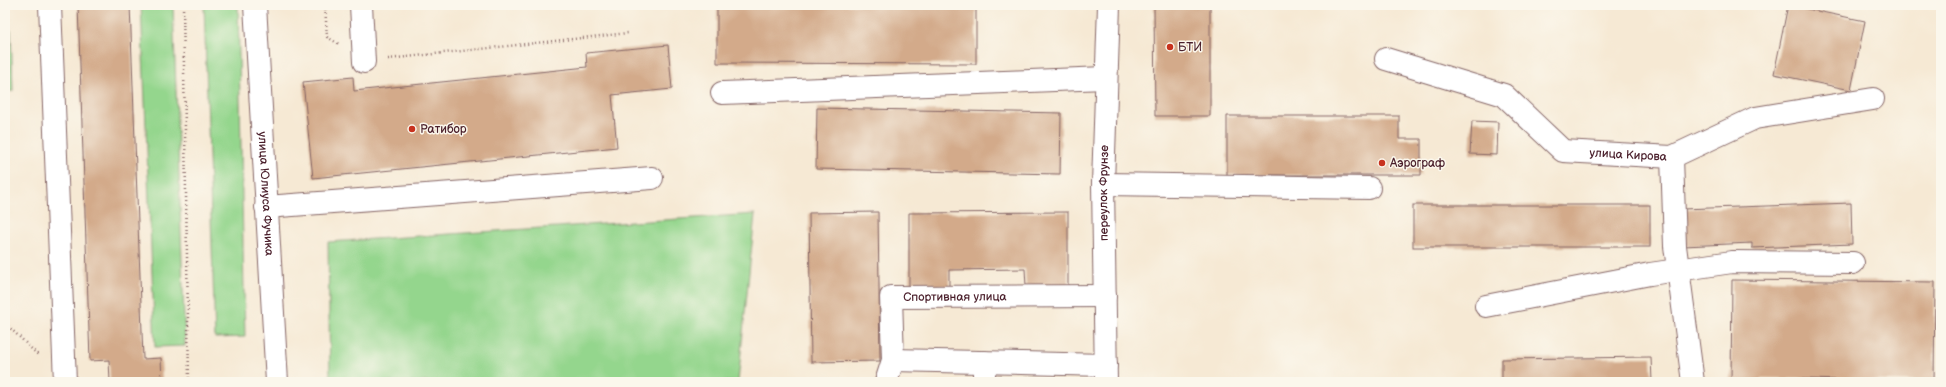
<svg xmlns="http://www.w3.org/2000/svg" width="1946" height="387" font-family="'Balsamiq Sans',sans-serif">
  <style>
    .green { fill: #94d68d; stroke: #6f7a5c }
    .building { fill: #d3aa8a }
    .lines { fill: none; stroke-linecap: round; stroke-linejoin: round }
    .minor-casing { stroke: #866666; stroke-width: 24 }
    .path { stroke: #866666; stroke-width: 2.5; stroke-dasharray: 1 3; stroke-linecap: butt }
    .minor { stroke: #fff; stroke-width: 22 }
    .poi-dot { fill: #c8321e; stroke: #fbf7ec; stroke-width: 1.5 }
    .labels { text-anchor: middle; stroke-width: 3; stroke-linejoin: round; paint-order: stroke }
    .poi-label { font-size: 12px; fill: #4a1f2b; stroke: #fbf7ec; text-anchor: start }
    .street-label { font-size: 12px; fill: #4a1f2b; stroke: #fbf7ec }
  </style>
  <rect width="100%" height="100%" fill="#fbf7ec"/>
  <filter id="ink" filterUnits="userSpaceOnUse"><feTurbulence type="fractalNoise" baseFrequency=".025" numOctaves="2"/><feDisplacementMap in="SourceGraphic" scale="8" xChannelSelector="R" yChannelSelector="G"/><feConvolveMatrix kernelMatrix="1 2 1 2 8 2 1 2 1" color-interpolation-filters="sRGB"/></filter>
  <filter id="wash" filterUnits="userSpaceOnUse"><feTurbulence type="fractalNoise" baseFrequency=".012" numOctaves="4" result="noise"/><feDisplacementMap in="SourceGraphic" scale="16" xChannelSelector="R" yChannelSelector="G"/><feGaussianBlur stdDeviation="0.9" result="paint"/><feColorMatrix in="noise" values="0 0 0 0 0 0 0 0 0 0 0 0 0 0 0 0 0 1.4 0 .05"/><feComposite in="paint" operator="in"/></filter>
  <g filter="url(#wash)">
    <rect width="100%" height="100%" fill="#f6e9d4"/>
    <g class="green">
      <polygon points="141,5 173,5 185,346 155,347"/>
      <polygon points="204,5 238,5 245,337 215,338"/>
      <polygon points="5,30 11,30 13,91 5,92"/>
      <polygon points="755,214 738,382 330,382 328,242"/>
    </g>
    <g id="blocks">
      <g class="building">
        <polygon points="78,5 130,5 143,359 161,358 162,382 110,382 109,360 90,361"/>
        <polygon points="717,5 976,5 976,64 717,63"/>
        <polygon points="1154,5 1210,5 1210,116 1155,116"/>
        <polygon points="1788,5 1865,21 1851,90 1774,74"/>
        <polygon points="668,45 672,89 612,95 617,147 313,178 303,82 353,77 354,91 587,67 586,53"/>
        <polygon points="817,108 1061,113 1060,174 816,169"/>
        <polygon points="1227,116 1399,116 1399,139 1421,139 1421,175 1227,175"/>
        <polygon points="1472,121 1498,122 1497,155 1470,154"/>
        <polygon points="1851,203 1852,244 1752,248 1752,243 1683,246 1682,209"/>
        <rect x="1413" y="205" width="237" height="42"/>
        <polygon points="878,212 880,361 811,362 809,213"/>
        <polygon points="1068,212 1068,286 1026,286 1025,269 949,270 949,286 909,286 909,213"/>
        <polygon points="1732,280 1935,282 1934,382 1761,378 1761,382 1731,382"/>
        <polygon points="1651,357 1652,382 1502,382 1502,359"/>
      </g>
    </g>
  </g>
  <g filter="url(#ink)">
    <use href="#blocks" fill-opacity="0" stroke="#866666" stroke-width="1"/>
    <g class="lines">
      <g class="minor-casing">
        <g id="minor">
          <polyline points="50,5 65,382"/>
          <path id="s1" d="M255 5 277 382"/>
          <polyline points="361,5 364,62"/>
          <path id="s2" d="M1386 59 1504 95 1563 151 1672 157 1675 246 1693 382"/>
          <polyline points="722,93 1105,78"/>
          <polyline points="1672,157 1755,118 1873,99"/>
          <polyline points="1103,184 1369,188"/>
          <polyline points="266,207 652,178"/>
          <polyline points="1486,306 1650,274 1732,262 1853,263"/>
          <polyline points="893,360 1106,365"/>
          <polyline points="984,362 984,382"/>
          <path id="s3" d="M886 382 893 360 891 297 1105 296"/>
          <path id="s4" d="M1106 382 1103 184 1109 5"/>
        </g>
      </g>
      <g class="path">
        <polyline points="183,5 189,382"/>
        <polyline points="325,5 327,37 339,44"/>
        <polyline points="388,59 628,33"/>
        <polyline points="5,323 39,356"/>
      </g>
      <use href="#minor" class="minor"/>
    </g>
  </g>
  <g class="poi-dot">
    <circle cx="1170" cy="47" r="4"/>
    <circle cx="412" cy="129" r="4"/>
    <circle cx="1382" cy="163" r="4"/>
  </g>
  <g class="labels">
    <g class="poi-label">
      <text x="1178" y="51">БТИ</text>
      <text x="420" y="133">Ратибор</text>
      <text x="1390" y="167">Аэрограф</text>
    </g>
    <g class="street-label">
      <text dy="4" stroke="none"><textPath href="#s2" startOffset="270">улица Кирова</textPath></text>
      <text dy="4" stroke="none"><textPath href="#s4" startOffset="189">переулок Фрунзе</textPath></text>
      <text dy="4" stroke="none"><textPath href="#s1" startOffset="189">улица Юлиуса Фучика</textPath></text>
      <text dy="4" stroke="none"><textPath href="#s3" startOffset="150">Спортивная улица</textPath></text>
    </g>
  </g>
  <rect width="1946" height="387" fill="none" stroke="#fbf7ec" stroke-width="20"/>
</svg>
